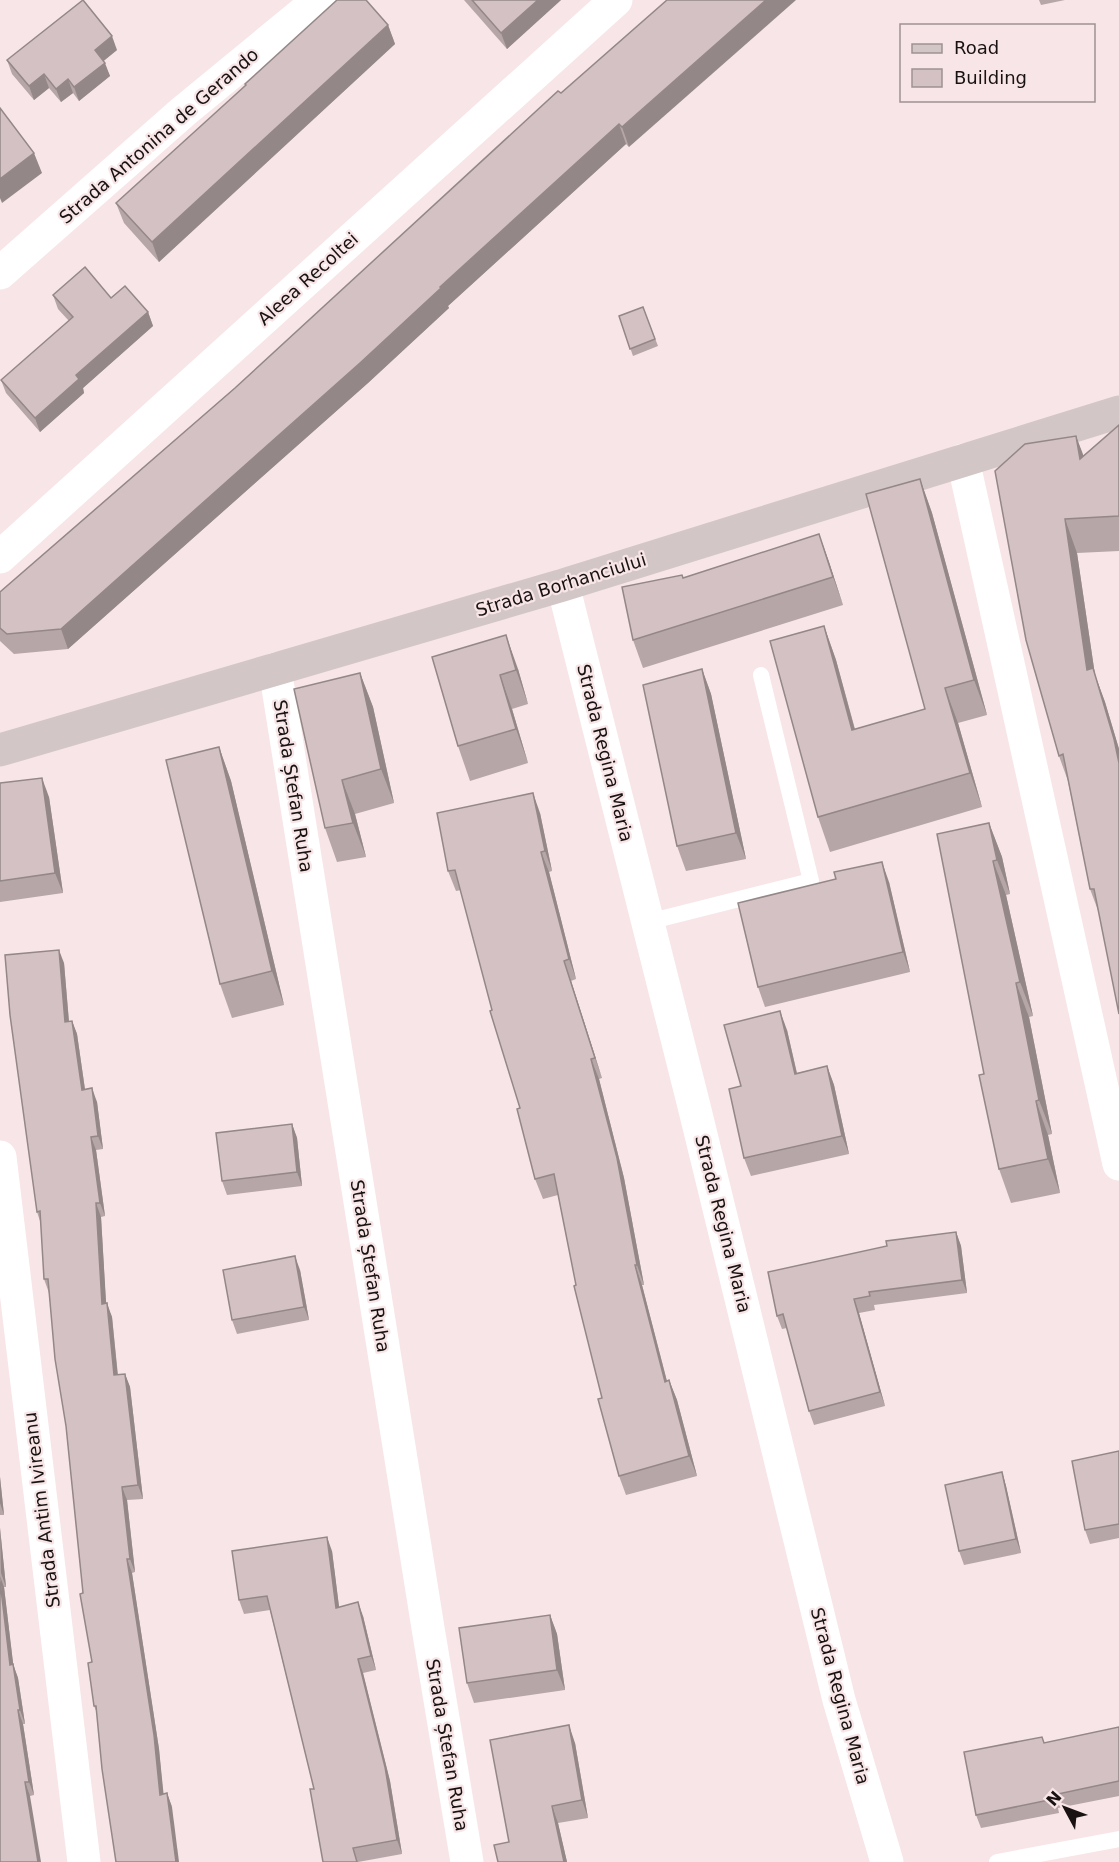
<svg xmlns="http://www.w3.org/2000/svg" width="1119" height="1862" font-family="'DejaVu Sans',sans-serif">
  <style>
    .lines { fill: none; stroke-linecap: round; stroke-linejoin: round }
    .service { stroke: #fff; stroke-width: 16 }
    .minor { stroke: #fff; stroke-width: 33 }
    .secondary { stroke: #d3c6c7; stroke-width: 33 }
    .wall { fill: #b6a6a8 }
    .shaded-wall { fill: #948788 }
    .building { fill: #d4c1c3; stroke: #948788; stroke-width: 1.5 }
    .labels { text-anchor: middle; stroke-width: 4.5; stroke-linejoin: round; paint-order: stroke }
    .street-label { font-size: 18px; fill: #181212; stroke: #f8e5e7 }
  </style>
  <rect width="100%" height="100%" fill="#f8e5e7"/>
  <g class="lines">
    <g class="service">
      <polyline points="648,922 811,881 761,675"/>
      <polyline points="997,1862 1119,1839"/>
    </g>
    <g class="minor">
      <polyline points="0,273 184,111 319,0"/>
      <polyline points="963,460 1119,1164"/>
      <polyline points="0,557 616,0"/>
      <polyline points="563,585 694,1106 839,1700 887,1862"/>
      <polyline points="275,669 428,1628 467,1862"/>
      <polyline points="0,1157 84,1862"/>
    </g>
    <polyline class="secondary" points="0,750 563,585 1119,412"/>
  </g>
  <g class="wall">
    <polygon points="464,0 561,0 507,49"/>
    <polygon points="667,0 629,147 626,144 448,306 449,308 368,383 68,649 14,654 0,641 0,592 235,388 561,93"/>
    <polygon points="1039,0 1065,0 1041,5"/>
    <polygon points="388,25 395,44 159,262 124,223 116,203 246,86 245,84"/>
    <polygon points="117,50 103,61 110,76 79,101 73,93 61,102 49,88 34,100 12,74 7,60"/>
    <polygon points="53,295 111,298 148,312 153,326 83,388 84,393 40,432 6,393 1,380 69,321 58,309"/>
    <polygon points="643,307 658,346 633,356 619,316"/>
    <polygon points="1119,425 1119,551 1077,553 1095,675 1105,702 1119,749 1119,1014 1099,913 1090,889 1068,781 1059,756 1026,640 1076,436 1083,456"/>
    <polygon points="920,479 932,513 987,715 958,723 982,807 830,852 818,817 824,626 836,660 855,729 925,709"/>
    <polygon points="819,534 829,562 843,605 643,668 633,640 683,578"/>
    <polygon points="432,657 518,669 528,704 512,709 528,763 470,781 458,746"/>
    <polygon points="702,669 711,694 746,859 686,871 677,846"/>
    <polygon points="360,673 373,707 394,803 355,814 366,857 337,862 325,828"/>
    <polygon points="219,747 231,781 284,1005 232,1018 220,984"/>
    <polygon points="0,783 49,797 63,893 0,902"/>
    <polygon points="540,813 552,871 549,872 576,979 571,981 602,1078 599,1079 624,1178 644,1285 642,1285 667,1381 669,1380 677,1400 697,1476 626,1495 619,1476 602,1398 576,1285 558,1195 543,1199 535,1179 520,1108 492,1010 461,890 456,891 448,871"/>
    <polygon points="989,823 1002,857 1010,894 1006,895 1033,1016 1029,1017 1052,1134 1048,1135 1060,1193 1011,1203 999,1169 984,1074"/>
    <polygon points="889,882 910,972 765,1007 758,987"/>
    <polygon points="64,963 69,1021 72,1021 77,1034 85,1089 97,1102 103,1149 96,1150 105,1216 101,1217 106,1304 112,1317 118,1375 125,1374 130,1387 143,1499 127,1500 135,1572 132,1573 159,1749 163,1794 167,1793 172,1807 97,1713 94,1706 92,1662 83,1593 66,1426 49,1293 44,1279 41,1224 37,1212"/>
    <polygon points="787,1030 797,1073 827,1066 834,1085 849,1154 751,1176 744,1158 741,1086"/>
    <polygon points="292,1124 297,1138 302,1186 227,1195 222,1181"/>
    <polygon points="956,1232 961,1246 967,1293 874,1305 875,1310 859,1313 885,1406 814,1425 809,1411 787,1328 782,1329 777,1316"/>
    <polygon points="300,1270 309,1320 237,1334 232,1320"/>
    <polygon points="1119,1451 1119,1538 1090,1544 1085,1530"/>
    <polygon points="1002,1472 1006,1486 1021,1553 964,1565 959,1551"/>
    <polygon points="0,1477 4,1515 0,1515"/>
    <polygon points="0,1528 6,1587 4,1587 13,1664 18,1678 25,1724 23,1724 34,1795 30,1796 0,1862"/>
    <polygon points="332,1551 339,1607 363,1616 376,1670 363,1673 390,1781 402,1854 358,1862 323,1862 314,1789 270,1610 244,1614 239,1600"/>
    <polygon points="550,1615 557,1634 565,1690 474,1703 467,1683"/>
    <polygon points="1119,1727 1119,1796 1058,1808 1059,1813 981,1828 976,1815 1044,1743"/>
    <polygon points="575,1743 588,1818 558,1823 567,1862 498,1862"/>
  </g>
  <g class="shaded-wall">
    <polygon points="538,0 561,0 507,49 501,33"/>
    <polygon points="766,0 796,0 629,147 622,127"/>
    <polygon points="388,25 395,44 159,262 152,242"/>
    <polygon points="112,36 117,50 100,64 95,50"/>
    <polygon points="105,63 110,76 79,101 74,87"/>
    <polygon points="44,74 49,88 34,100 29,86"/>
    <polygon points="68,79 73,93 61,102 56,89"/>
    <polygon points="619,124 626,144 448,306 449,308 368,383 68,649 61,629"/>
    <polygon points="34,153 42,173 2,203 0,198 0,179"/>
    <polygon points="148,312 153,326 83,388 84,393 40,432 35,418 76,375"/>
    <polygon points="1076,436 1089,470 1080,459"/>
    <polygon points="920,479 932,513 987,715 974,680"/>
    <polygon points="1065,519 1077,553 1095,675 1105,702 1119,749 1119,763 1087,670"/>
    <polygon points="819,534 829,562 843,605 833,577"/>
    <polygon points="824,626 836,660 864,764 852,730"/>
    <polygon points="506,635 518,669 528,704 516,670"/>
    <polygon points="702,669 711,694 746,859 736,833"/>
    <polygon points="360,673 373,707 394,803 381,769"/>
    <polygon points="500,675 512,709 528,763 516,729"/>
    <polygon points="945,688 958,723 982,807 970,773"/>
    <polygon points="219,747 231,781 284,1005 272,971"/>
    <polygon points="42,778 49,797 63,893 55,873"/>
    <polygon points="342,780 355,814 366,857 353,823"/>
    <polygon points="533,793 540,813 552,871 545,851"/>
    <polygon points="989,823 1002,857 1010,894 997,860"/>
    <polygon points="541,852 549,872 576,979 569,959"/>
    <polygon points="993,861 1006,895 1033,1016 1020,982"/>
    <polygon points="882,862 889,882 910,972 903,952"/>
    <polygon points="59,950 64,963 70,1035 65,1022"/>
    <polygon points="564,961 571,981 602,1078 595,1058"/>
    <polygon points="1016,983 1029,1017 1052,1134 1039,1100"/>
    <polygon points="780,1011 787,1030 801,1092 795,1074"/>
    <polygon points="72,1021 77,1034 87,1104 82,1090"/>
    <polygon points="591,1059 599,1079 624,1178 644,1285 637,1265"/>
    <polygon points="827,1066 834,1085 849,1154 842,1136"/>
    <polygon points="92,1088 97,1102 103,1149 98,1136"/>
    <polygon points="1036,1101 1048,1135 1060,1193 1048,1159"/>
    <polygon points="292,1124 297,1138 302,1186 297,1172"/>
    <polygon points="91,1137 96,1150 105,1216 100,1203"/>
    <polygon points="96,1203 101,1217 107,1318 102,1304"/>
    <polygon points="956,1232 961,1246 967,1293 962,1280"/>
    <polygon points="295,1256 300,1270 309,1320 304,1307"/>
    <polygon points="635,1265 642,1285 672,1401 665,1382"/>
    <polygon points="854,1299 859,1313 885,1406 880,1392"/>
    <polygon points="107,1303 112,1317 119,1389 114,1375"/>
    <polygon points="125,1374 130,1387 143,1499 138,1485"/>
    <polygon points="669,1380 677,1400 697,1476 689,1456"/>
    <polygon points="1002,1472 1006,1486 1021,1553 1016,1539"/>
    <polygon points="0,1477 4,1515 0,1503"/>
    <polygon points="122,1487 127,1500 135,1572 130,1559"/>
    <polygon points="0,1528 6,1587 1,1573"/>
    <polygon points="327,1537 332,1551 341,1622 336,1608"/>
    <polygon points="127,1559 132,1573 159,1749 165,1808 160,1795"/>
    <polygon points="0,1576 4,1587 15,1679 10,1665"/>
    <polygon points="358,1602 363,1616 376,1670 371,1656"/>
    <polygon points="550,1615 557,1634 565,1690 557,1670"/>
    <polygon points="358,1659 363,1673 390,1781 402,1854 397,1840"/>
    <polygon points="13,1664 18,1678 25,1724 20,1710"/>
    <polygon points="18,1710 23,1724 34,1795 29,1782"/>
    <polygon points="569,1725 575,1743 588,1818 582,1800"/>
    <polygon points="25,1782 30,1796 41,1862 38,1862"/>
    <polygon points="167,1793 172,1807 179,1862 176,1862"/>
    <polygon points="552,1806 558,1823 567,1862 564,1862"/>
  </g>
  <g class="building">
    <polygon points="83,0 112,36 95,50 105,63 74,87 68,79 56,89 44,74 29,86 7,60"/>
    <polygon points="337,0 366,0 388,25 152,242 116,203 246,85 245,84"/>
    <polygon points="472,0 538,0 501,33"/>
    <polygon points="667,0 766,0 622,127 619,124 440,287 441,288 360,363 61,629 7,634 0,628 0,592 235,388 558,91 561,93"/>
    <polygon points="0,108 34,153 0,179"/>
    <polygon points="85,267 111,298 125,286 148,312 76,375 79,379 35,418 1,380 73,317 53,295"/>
    <polygon points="643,307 655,339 630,349 619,316"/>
    <polygon points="1119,425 1119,516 1065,519 1087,670 1093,668 1114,739 1119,763 1119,1014 1094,889 1090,889 1063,754 1059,756 1026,640 995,471 1025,444 1076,436 1080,459"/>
    <polygon points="920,479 974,680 945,688 970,773 818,817 770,641 824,626 852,730 925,709 866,494"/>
    <polygon points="819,534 833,577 633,640 622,587 682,575 683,578"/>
    <polygon points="506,635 516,670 500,675 516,729 458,746 432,657"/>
    <polygon points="702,669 736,833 677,846 643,685"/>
    <polygon points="360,673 381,769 342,780 353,823 325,828 294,689"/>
    <polygon points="219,747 272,971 220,984 166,760"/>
    <polygon points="42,778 55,873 0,881 0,783"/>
    <polygon points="533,793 545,851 541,852 569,959 564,961 595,1058 591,1059 617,1158 637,1265 635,1265 665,1382 669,1380 689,1456 619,1476 598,1399 602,1398 574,1286 576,1285 554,1174 535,1179 517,1109 520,1108 490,1011 492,1010 455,870 448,871 437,813"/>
    <polygon points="989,823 997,860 993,861 1020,982 1016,983 1039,1100 1036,1101 1048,1159 999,1169 979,1075 984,1074 937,834"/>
    <polygon points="882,862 903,952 758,987 738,903 836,879 834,872"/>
    <polygon points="59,950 65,1022 72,1021 82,1090 92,1088 98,1136 91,1137 100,1203 96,1203 102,1304 107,1303 114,1375 125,1374 138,1485 122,1487 130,1559 127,1559 154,1735 160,1795 167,1793 176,1862 116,1862 102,1769 96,1706 94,1706 88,1663 92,1662 80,1594 83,1593 66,1426 55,1359 48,1279 44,1279 40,1211 37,1212 10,1015 5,955"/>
    <polygon points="780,1011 795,1074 827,1066 842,1136 744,1158 729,1089 741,1086 724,1025"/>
    <polygon points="292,1124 297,1172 222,1181 216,1133"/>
    <polygon points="956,1232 962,1280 869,1292 870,1296 854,1299 880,1392 809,1411 783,1314 777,1316 768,1272 887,1246 886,1241"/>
    <polygon points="295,1256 304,1307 232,1320 223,1270"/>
    <polygon points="1119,1451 1119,1524 1085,1530 1072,1461"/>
    <polygon points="1002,1472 1016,1539 959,1551 945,1485"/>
    <polygon points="327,1537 336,1608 358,1602 371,1656 358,1659 385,1767 397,1840 353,1848 357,1862 323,1862 310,1789 314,1789 267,1596 239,1600 232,1551"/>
    <polygon points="0,1581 10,1665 13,1664 20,1710 18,1710 29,1782 25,1782 38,1862 0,1862"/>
    <polygon points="550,1615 557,1670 467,1683 459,1628"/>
    <polygon points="569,1725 582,1800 552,1806 564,1862 498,1862 494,1845 509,1842 490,1740"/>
    <polygon points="1119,1727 1119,1781 1053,1795 1054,1799 976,1815 964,1752 1042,1737 1044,1743"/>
  </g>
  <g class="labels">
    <g class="street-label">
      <text transform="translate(159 136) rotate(-41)" y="6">Strada Antonina de Gerando</text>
      <text transform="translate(308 279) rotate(-42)" y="6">Aleea Recoltei</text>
      <text transform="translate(561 585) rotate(-17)" y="6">Strada Borhanciului</text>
      <text transform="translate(605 753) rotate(76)" y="6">Strada Regina Maria</text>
      <text transform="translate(293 786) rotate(81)" y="6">Strada Ștefan Ruha</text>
      <text transform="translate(723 1224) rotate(76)" y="6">Strada Regina Maria</text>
      <text transform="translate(370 1266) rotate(81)" y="6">Strada Ștefan Ruha</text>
      <text transform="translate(42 1510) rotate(-97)" y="6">Strada Antim Ivireanu</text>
      <text transform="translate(840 1696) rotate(75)" y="6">Strada Regina Maria</text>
      <text transform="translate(447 1745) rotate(80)" y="6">Strada Ștefan Ruha</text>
    </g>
  </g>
  <rect x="900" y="24" width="195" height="78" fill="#f8e5e7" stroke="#9e9192" stroke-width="1.5"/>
  <rect x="912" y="44" width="30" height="9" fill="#d3c6c7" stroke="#9e9192" stroke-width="1.5"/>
  <text x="954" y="54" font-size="18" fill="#181212">Road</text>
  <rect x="912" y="69" width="30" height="18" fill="#d4c1c3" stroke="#9e9192" stroke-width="1.5"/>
  <text x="954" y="84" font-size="18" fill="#181212">Building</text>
  <g transform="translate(1065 1808) rotate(311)" stroke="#f8e5e7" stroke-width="4.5" paint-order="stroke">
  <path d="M0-4.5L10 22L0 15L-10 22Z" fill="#181212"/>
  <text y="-9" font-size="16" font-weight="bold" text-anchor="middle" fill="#181212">N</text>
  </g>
</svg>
